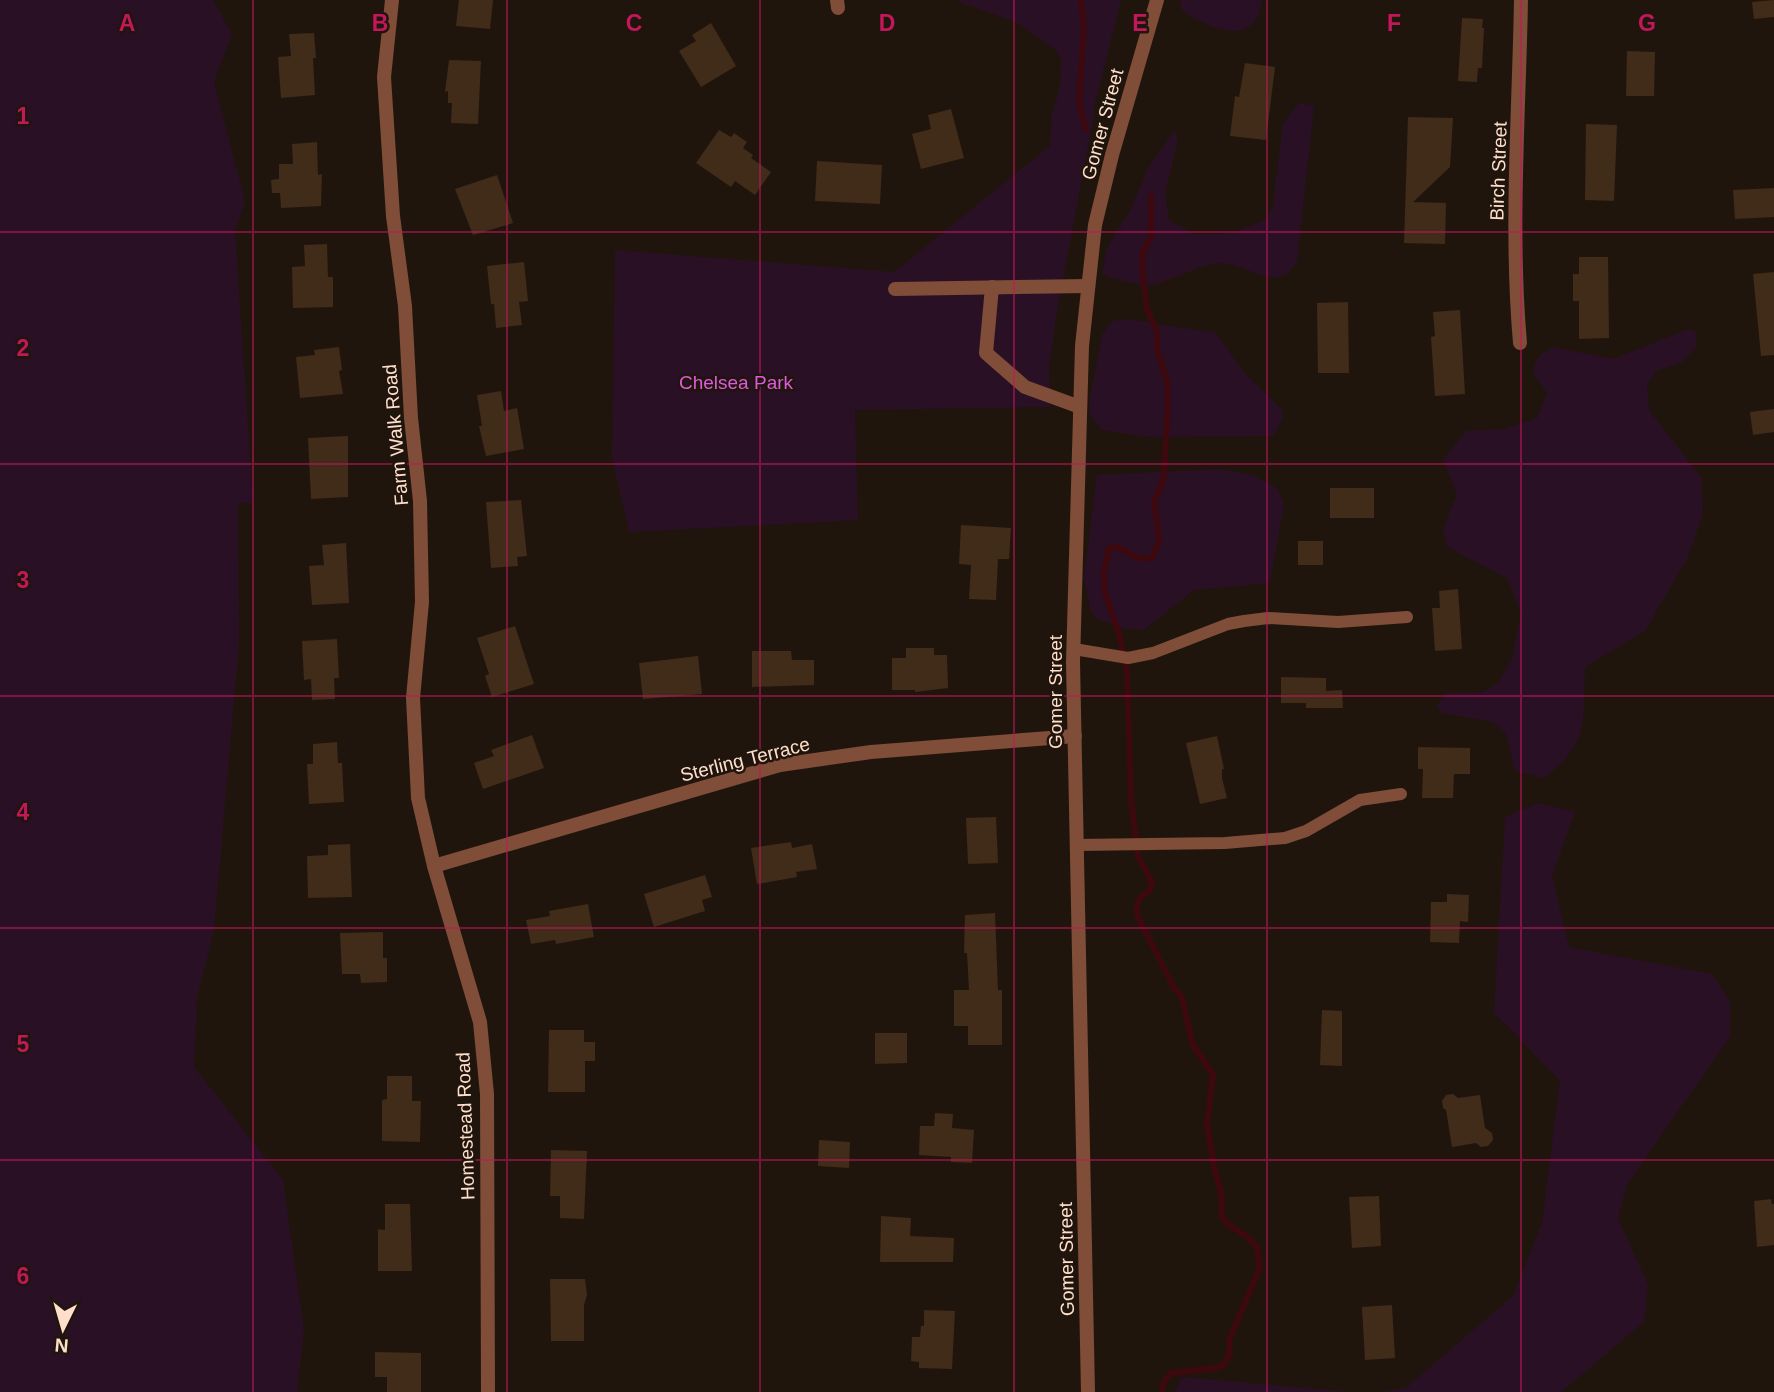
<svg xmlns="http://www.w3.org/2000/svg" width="1774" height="1392" font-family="Arial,sans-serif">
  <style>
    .green { fill: #2a1024 }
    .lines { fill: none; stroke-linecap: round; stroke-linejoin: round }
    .stream { stroke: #3d090f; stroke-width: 6 }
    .building { fill: #412b19 }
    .service { stroke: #7f4d38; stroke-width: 12 }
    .minor { stroke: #7f4d38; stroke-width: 14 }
    .tertiary { stroke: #7f4d38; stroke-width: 14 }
    .grid { fill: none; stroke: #c2185b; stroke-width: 2; stroke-opacity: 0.55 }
    .labels { text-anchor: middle; stroke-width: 5; stroke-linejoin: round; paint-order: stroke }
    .street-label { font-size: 19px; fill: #ffdfcc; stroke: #20150d }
    .park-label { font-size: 19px; fill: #df59de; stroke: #20150d }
    .grid-label { font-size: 23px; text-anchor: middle; font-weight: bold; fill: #c2185b; stroke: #20150d; stroke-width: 5; stroke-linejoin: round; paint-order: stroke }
  </style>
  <rect width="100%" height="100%" fill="#20150d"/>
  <g class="green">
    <polygon points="0,0 213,0 232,34 214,82 245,201 235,232 253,503 238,503 239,643 214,930 197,998 194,1067 283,1180 304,1330 297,1392 0,1392"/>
    <polygon points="954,0 1121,0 1093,111 1095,110 1057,311 1049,366 1051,407 855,410 858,520 629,532 612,458 615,250 894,272 1050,146 1052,114 1060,87 1061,59 1057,51 1018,23"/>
    <path d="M1180 0H1262C1258 36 1232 36 1204 23 1196 19 1187 15 1181 8Z"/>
    <path d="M1299 103 1314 106 1297 262C1279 295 1246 264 1223 263 1199 263 1165 286 1144 285 1131 284 1115 278 1102 275L1107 248 1130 211 1148 168 1174 131 1178 140 1165 193 1169 220 1194 235 1232 233 1265 220 1273 206 1283 123Z"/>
    <polygon points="1129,319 1216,333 1245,374 1282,409 1283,418 1273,436 1150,437 1102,430 1090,415 1089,404 1102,334 1113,321"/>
    <path d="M1688 329 1696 332V348L1682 362 1656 371 1647 384 1649 410 1701 477 1703 514 1688 557 1645 631 1585 667C1583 719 1590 745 1543 778L1515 771 1506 734 1493 722 1442 713 1436 705 1447 693 1483 692 1498 683 1512 659 1521 613 1507 578 1447 547 1443 529 1457 494 1443 460 1466 431 1503 429 1537 418 1547 393 1532 371 1539 356 1553 347 1614 359Z"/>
    <polygon points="1218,469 1253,475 1277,488 1284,504 1270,583 1194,590 1144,630 1125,629 1098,619 1091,612 1084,578 1097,475"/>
    <polygon points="1538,803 1575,812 1552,876 1569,947 1712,974 1730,1002 1730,1037 1627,1184 1618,1218 1648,1285 1644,1322 1561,1392 1382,1392 1406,1388 1513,1296 1542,1223 1560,1080 1494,1013 1505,817"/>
    <polygon points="1182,1377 1350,1392 1175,1392"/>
  </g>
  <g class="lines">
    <g class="stream">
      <polyline points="1081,0 1084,27 1079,104 1086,129"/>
      <path d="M1151 196V237L1143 251 1142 268 1147 309 1157 332V349L1167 381 1168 398 1164 476 1159 492 1154 499 1159 542 1152 558C1137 561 1130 553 1117 547L1109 549 1104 572 1105 593 1119 634 1127 672 1131 799 1138 857 1152 882 1150 890C1139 897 1136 901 1137 915L1174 988 1182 997 1192 1043 1213 1075 1207 1125 1214 1166 1221 1192 1222 1217 1230 1226 1248 1237 1257 1247 1260 1268 1229 1340 1230 1352 1225 1364 1216 1368 1171 1373 1163 1383 1162 1392"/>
    </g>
  </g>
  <g class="building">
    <polygon points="459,0 493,0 490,29 456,26"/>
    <polygon points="1774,0 1774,17 1754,19 1752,2"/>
    <polygon points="1462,18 1483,19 1482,28 1484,28 1482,68 1478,68 1477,82 1458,81"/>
    <polygon points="711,23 736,66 701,87 679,51 696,41 692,35"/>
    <polygon points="314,33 316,58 313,58 315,95 281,98 278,57 291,56 289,34"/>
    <polygon points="1627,51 1655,52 1654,96 1626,96"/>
    <polygon points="449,60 481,61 478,124 451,123 452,103 448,103 448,91 445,92"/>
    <polygon points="1245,63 1275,67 1266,140 1230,136 1235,96 1239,97"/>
    <polygon points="951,109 964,158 921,169 912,134 931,129 928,115"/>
    <polygon points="1408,117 1453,118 1450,167 1413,202 1446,203 1445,244 1404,243"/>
    <polygon points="1586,124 1617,125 1614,201 1585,200"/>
    <polygon points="719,130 731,137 734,133 747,142 743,148 753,155 751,158 771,172 755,195 735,181 731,187 696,163"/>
    <polygon points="317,142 318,175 322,174 321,206 281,208 280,193 272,193 271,180 279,179 279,164 293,164 292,144"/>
    <polygon points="817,161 882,165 880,204 815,201"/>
    <polygon points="497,175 513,223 473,235 455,189"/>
    <polygon points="1774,188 1774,217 1735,219 1733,190"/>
    <polygon points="327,244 328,277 333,277 333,307 293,308 292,267 305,266 304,245"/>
    <polygon points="1579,257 1608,257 1609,338 1579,339 1579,301 1573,301 1573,274 1579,274"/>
    <polygon points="524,262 528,301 519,302 522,325 496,328 494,304 491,304 487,266"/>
    <polygon points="1774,272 1774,355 1761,356 1753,274"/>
    <polygon points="1348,302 1349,373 1318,373 1317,303"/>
    <polygon points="1460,310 1465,394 1435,396 1431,337 1435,336 1433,312"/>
    <polygon points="339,347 342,370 339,371 343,394 300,398 296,357 315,355 314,350"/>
    <polygon points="501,391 504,411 517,408 524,449 486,456 479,426 482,426 477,395"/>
    <polygon points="1774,409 1774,432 1753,435 1750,412"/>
    <polygon points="348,436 348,497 311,499 308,438"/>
    <rect x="1330" y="488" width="44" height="30"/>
    <polygon points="521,500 527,556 517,557 518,566 491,568 486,502"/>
    <polygon points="961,525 1011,528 1009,559 998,559 996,600 969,599 971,565 959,564"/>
    <rect x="1298" y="541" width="25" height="24"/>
    <polygon points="346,543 349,603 312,605 309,566 324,565 322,545"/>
    <polygon points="1458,589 1462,649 1435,651 1432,608 1440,608 1439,591"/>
    <polygon points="515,626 534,684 492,697 485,676 489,674 477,638"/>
    <polygon points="337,639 339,678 334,678 335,699 312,700 311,679 304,680 302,641"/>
    <polygon points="906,648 934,648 934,655 947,655 948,688 915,692 915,690 892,690 892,658 906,658"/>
    <polygon points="752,651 791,651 792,660 814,660 814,685 752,687"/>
    <polygon points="698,656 702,694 643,699 639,663"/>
    <polygon points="1281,677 1326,678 1326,691 1342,690 1343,708 1306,708 1306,703 1281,703"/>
    <polygon points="532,735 544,768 483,789 474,763 494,756 491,750"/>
    <polygon points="1217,736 1224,769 1222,769 1222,778 1227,798 1200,804 1186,743"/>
    <polygon points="337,742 338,763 342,763 344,802 309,804 307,764 313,764 313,744"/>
    <polygon points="1418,747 1470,748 1470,774 1454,774 1453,798 1422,798 1423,769 1418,769"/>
    <polygon points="996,817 998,863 968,864 966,818"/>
    <polygon points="791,842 792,848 812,844 817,869 796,872 797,877 757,884 751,848"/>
    <polygon points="350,844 352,897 308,898 307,856 328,855 328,845"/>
    <polygon points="705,875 712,897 702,900 705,911 654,927 644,894"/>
    <polygon points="1447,894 1469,895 1468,922 1460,921 1459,943 1430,942 1431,902 1447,902"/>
    <polygon points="588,904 594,937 556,944 555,940 531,944 526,920 550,916 549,911"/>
    <polygon points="995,913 998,990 1002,990 1002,1045 968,1045 968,1026 954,1026 954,990 969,990 967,953 964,953 965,915"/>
    <polygon points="383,932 383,958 387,958 387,982 361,983 360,974 342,974 340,933"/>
    <polygon points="1322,1010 1342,1011 1342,1066 1320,1065"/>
    <polygon points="549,1030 584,1030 584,1042 595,1042 595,1061 585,1061 585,1092 548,1092"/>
    <polygon points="875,1033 907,1033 907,1063 875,1064"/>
    <polygon points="387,1076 412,1076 412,1101 421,1101 420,1142 382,1141 382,1100 387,1099"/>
    <polygon points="1453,1094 1458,1098 1480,1095 1485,1128 1492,1133 1493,1140 1488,1146 1481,1147 1476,1143 1452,1147 1446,1110 1443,1108 1442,1101 1446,1095"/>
    <polygon points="935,1113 953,1114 952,1128 974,1130 972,1163 951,1162 951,1157 919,1155 920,1126 934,1126"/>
    <polygon points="819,1140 850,1142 849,1168 818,1166"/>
    <polygon points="551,1150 587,1151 584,1219 560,1218 560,1196 550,1196"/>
    <polygon points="1379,1196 1381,1246 1352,1248 1349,1197"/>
    <polygon points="1771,1199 1772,1204 1774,1204 1774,1245 1757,1247 1754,1201"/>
    <polygon points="385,1204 410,1204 412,1271 378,1271 378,1229 385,1230"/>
    <polygon points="881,1216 911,1218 910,1236 954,1238 953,1262 880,1262"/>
    <polygon points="550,1279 585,1279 587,1295 584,1305 584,1341 551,1341"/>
    <polygon points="1392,1305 1395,1358 1365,1360 1362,1307"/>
    <polygon points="924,1310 955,1311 952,1369 919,1368 919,1362 911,1361 912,1337 920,1337 921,1326 924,1326"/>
    <polygon points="375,1352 421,1353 421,1392 387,1392 387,1377 375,1377"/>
  </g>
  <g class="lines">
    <g class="service">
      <polyline points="1074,649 1128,658 1153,653 1228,624 1244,621 1268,618 1338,622 1407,617"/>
      <polyline points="1077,845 1225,843 1285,838 1306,831 1360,800 1401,794"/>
    </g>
    <g class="minor">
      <polyline points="392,0 384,77 393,216 405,306 411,418 420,501 422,602 413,698 418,798 434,866 480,1022 487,1094 488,1392"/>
      <polyline points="837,0 838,8"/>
      <polyline points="992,287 986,353 1025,387 1080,407"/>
      <polyline points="895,289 1088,286"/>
      <path d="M1520 343C1510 229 1519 114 1521 0"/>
      <polyline points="434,866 780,765 871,752 1075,736"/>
    </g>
    <polyline class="tertiary" points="1088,1392 1073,662 1082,346 1095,225 1112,155 1157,0"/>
  </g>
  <path class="grid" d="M253 0V1392M507 0V1392M760 0V1392M1014 0V1392M1267 0V1392M1521 0V1392M0 232H1774M0 464H1774M0 696H1774M0 928H1774M0 1160H1774"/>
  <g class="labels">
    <g class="street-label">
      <text transform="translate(1102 124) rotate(-75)" y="7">Gomer Street</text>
      <text transform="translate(1498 171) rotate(-88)" y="7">Birch Street</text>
      <text transform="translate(395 435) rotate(-95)" y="7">Farm Walk Road</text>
      <text transform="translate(1055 692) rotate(-90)" y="7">Gomer Street</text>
      <text transform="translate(745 759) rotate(-14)" y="7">Sterling Terrace</text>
      <text transform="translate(465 1126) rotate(-92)" y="7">Homestead Road</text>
      <text transform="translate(1066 1259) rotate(-91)" y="7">Gomer Street</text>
    </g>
    <g class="park-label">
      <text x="736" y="389">Chelsea Park</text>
    </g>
  </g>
  <g class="grid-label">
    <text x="127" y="31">A</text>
    <text x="380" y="31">B</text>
    <text x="634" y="31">C</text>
    <text x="887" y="31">D</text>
    <text x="1140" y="31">E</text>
    <text x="1394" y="31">F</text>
    <text x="1647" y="31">G</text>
    <text x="23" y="124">1</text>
    <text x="23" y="356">2</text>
    <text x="23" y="588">3</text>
    <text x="23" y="820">4</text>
    <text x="23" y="1052">5</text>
    <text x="23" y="1284">6</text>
  </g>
  <g transform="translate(63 1329) rotate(185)" stroke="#20150d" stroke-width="5" paint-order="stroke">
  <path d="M0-5L12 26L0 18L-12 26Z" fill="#ffdfcc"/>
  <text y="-10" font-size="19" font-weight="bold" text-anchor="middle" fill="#ffdfcc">N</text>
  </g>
</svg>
